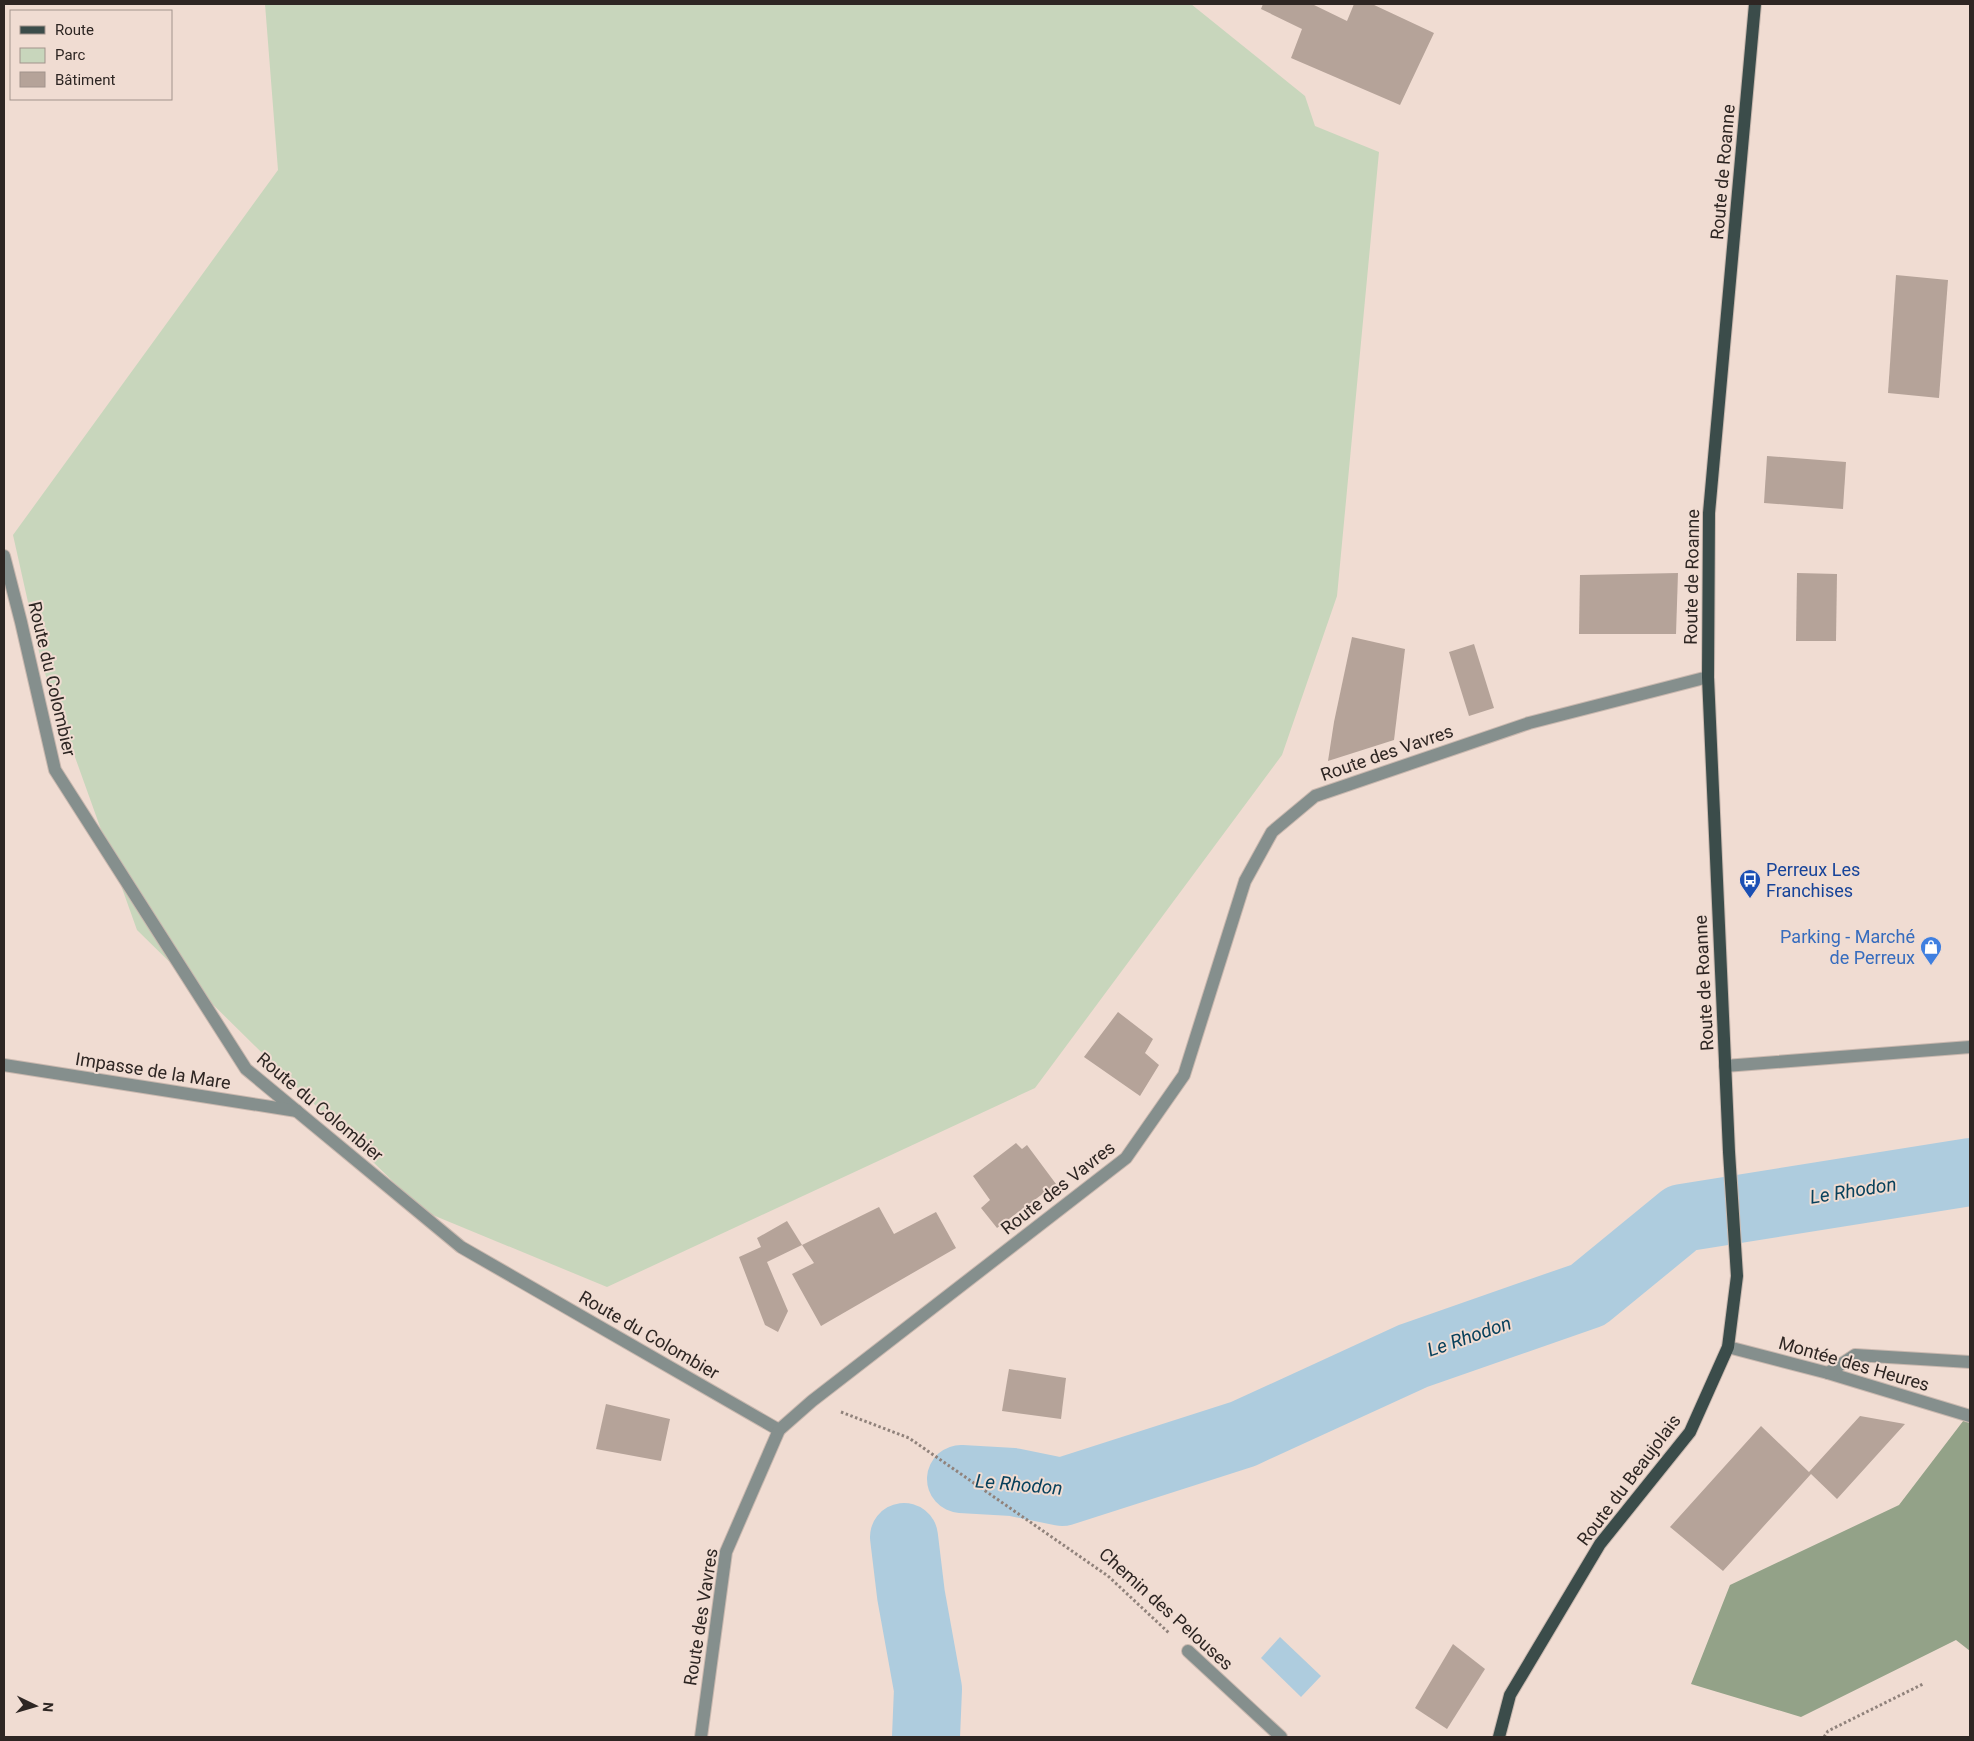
<svg xmlns="http://www.w3.org/2000/svg" width="1974" height="1741" font-family="Roboto,sans-serif">
  <style>
    .green { fill: #c8d6bc }
    .forest { fill: #93a288 }
    .water { fill: #aeccde }
    .lines { fill: none; stroke-linecap: round; stroke-linejoin: round }
    .river { stroke: #aeccde; stroke-width: 68 }
    .building { fill: #b5a399 }
    .minor-casing { stroke: #c9b8af; stroke-width: 14 }
    .major-casing { stroke: #c9b8af; stroke-width: 14 }
    .path { stroke: #90827b; stroke-width: 3; stroke-dasharray: 2.5 2.5; stroke-linecap: butt }
    .minor { stroke: #858f8d; stroke-width: 12 }
    .major { stroke: #3b4c4a; stroke-width: 12 }
    .labels { text-anchor: middle; stroke-width: 4; stroke-linejoin: round; paint-order: stroke }
    .street-label { font-size: 18px; fill: #2e2623; stroke: #f0dcd2 }
    .transit-label { font-size: 18px; fill: #164399; stroke: #f0dcd2; text-anchor: start }
    .shop-label { font-size: 18px; fill: #366cbe; stroke: #f0dcd2; text-anchor: end }
    .water-label { font-size: 19px; font-style: italic; fill: #08415c; stroke: #f0dcd2 }
  </style>
  <rect width="100%" height="100%" fill="#f0dcd2"/>
  <polygon class="green" points="265,4 1191,4 1305,96 1315,126 1379,152 1337,596 1282,755 1035,1088 607,1287 423,1211 137,930 42,665 13,535 278,170"/>
  <polygon class="forest" points="1970,1412 1970,1651 1956,1640 1801,1717 1691,1684 1730,1585 1899,1505"/>
  <polygon class="water" points="1280,1637 1321,1676 1301,1697 1261,1658"/>
  <g class="lines">
    <g class="river">
      <polyline points="961,1479 1013,1482 1062,1492 1243,1434 1413,1356 1588,1295 1682,1218 1970,1172"/>
      <polyline points="904,1537 911,1595 928,1689 926,1737"/>
    </g>
  </g>
  <g class="building">
    <polygon points="1263,4 1312,4 1347,21 1354,4 1372,4 1434,33 1400,105 1291,58 1302,29 1261,9"/>
    <polygon points="1896,275 1948,280 1939,398 1888,393"/>
    <polygon points="1767,456 1846,462 1843,509 1764,503"/>
    <polygon points="1678,573 1676,634 1579,634 1580,575"/>
    <polygon points="1797,573 1837,574 1836,641 1796,641"/>
    <polygon points="1352,637 1405,649 1394,740 1328,761 1334,722"/>
    <polygon points="1474,644 1494,708 1469,716 1449,652"/>
    <polygon points="1118,1012 1153,1039 1145,1053 1159,1065 1140,1096 1084,1057"/>
    <polygon points="1016,1143 1022,1149 1027,1145 1056,1184 997,1228 981,1208 990,1200 973,1176"/>
    <polygon points="879,1207 894,1234 936,1212 956,1248 821,1326 792,1274 814,1263 802,1245"/>
    <polygon points="787,1221 802,1245 767,1262 788,1311 778,1332 765,1325 739,1257 761,1247 757,1238"/>
    <polygon points="1009,1369 1066,1378 1061,1419 1002,1411"/>
    <polygon points="606,1404 670,1419 661,1461 596,1449"/>
    <polygon points="1860,1416 1905,1424 1837,1499 1811,1474 1723,1571 1670,1527 1761,1426 1809,1472"/>
    <polygon points="1453,1644 1485,1669 1447,1729 1415,1708"/>
  </g>
  <g class="lines">
    <g class="minor-casing">
      <g id="minor">
        <polyline points="4,556 21,622 55,770 246,1069 461,1247 779,1430"/>
        <polyline points="4,1065 297,1111"/>
        <polyline points="1725,1066 1970,1047"/>
        <polyline points="1728,1347 1828,1373 1970,1416"/>
        <polyline points="1828,1373 1855,1355 1970,1362"/>
        <polyline points="1188,1651 1281,1737"/>
        <polyline points="701,1737 726,1552 779,1430 812,1401 1126,1158 1184,1075 1245,881 1272,832 1315,796 1529,723 1708,677"/>
      </g>
    </g>
    <g class="major-casing">
      <polyline id="major" points="1499,1737 1510,1695 1600,1544 1690,1432 1728,1347 1737,1276 1729,1152 1708,677 1709,513 1755,4"/>
    </g>
    <g class="path">
      <polyline points="841,1412 909,1438 1108,1576 1169,1633"/>
      <polyline points="1824,1737 1828,1731 1923,1684"/>
    </g>
    <use href="#minor" class="minor"/>
    <use href="#major" class="major"/>
  </g>
  <defs>
    <g id="bus-pin" transform="scale(1.125)"><path d="M0 17L-7.5 6A9.5 9.5 0 1 1 7.5 6Z" fill="#1a4fb4" stroke="#f0dcd2"/><path d="M-5-6H5V4H4V6H2V4H-2V6H-4V4H-5ZM-3.5-4V0h7V-4ZM-3.5 1.2v1.5H-2V1.2ZM2 1.2v1.5H3.5V1.2Z" fill="#fff"/></g>
    <g id="shop-pin" transform="scale(1.125)"><path d="M0 17L-7.5 6A9.5 9.5 0 1 1 7.5 6Z" fill="#3f7fe0" stroke="#f0dcd2"/><path d="M-5-2.5h2.3a2.7 3.5 0 0 1 5.4 0H5L5.5 6h-11ZM-1.5-2.5h3a1.5 2.3 0 0 0-3 0Z" fill="#fff"/></g>
  </defs>
  <g fill-rule="evenodd">
    <use href="#bus-pin" x="1750" y="880"/>
    <use href="#shop-pin" x="1931" y="947"/>
  </g>
  <g class="labels">
    <g class="street-label">
      <text transform="translate(1723 172) rotate(-85)" y="6">Route de Roanne</text>
      <text transform="translate(1692 577) rotate(-89)" y="6">Route de Roanne</text>
      <text transform="translate(52 679) rotate(77)" y="6">Route du Colombier</text>
      <text transform="translate(1387 753) rotate(-19)" y="6">Route des Vavres</text>
      <text transform="translate(1704 983) rotate(-93)" y="6">Route de Roanne</text>
      <text transform="translate(153 1071) rotate(9)" y="6">Impasse de la Mare</text>
      <text transform="translate(320 1107) rotate(40)" y="6">Route du Colombier</text>
      <text transform="translate(1058 1188) rotate(-38)" y="6">Route des Vavres</text>
      <text transform="translate(649 1335) rotate(30)" y="6">Route du Colombier</text>
      <text transform="translate(1854 1364) rotate(16)" y="6">Montée des Heures</text>
      <text transform="translate(1629 1480) rotate(-53)" y="6">Route du Beaujolais</text>
      <text transform="translate(1166 1609) rotate(42)" y="6">Chemin des Pelouses</text>
      <text transform="translate(701 1617) rotate(-81)" y="6">Route des Vavres</text>
    </g>
    <g class="transit-label">
      <text x="1766" y="876">Perreux Les<tspan x="1766" dy="21">Franchises</tspan></text>
    </g>
    <g class="shop-label">
      <text x="1915" y="943">Parking - Marché<tspan x="1915" dy="21">de Perreux</tspan></text>
    </g>
    <g class="water-label">
      <text transform="translate(1853 1190) rotate(-9)" y="7">Le Rhodon</text>
      <text transform="translate(1469 1336) rotate(-19)" y="7">Le Rhodon</text>
      <text transform="translate(1019 1484) rotate(5)" y="7">Le Rhodon</text>
    </g>
  </g>
  <rect width="1974" height="1741" fill="none" stroke="#2e2623" stroke-width="10"/>
  <rect x="10" y="10" width="162" height="90" fill="#f0dcd2" stroke="#a2938c"/>
  <rect x="20" y="26" width="25" height="8" fill="#3b4c4a" stroke="#a2938c"/>
  <text x="55" y="35" font-size="15" fill="#2e2623">Route</text>
  <rect x="20" y="48" width="25" height="15" fill="#c8d6bc" stroke="#a2938c"/>
  <text x="55" y="60" font-size="15" fill="#2e2623">Parc</text>
  <rect x="20" y="72" width="25" height="15" fill="#b5a399" stroke="#a2938c"/>
  <text x="55" y="85" font-size="15" fill="#2e2623">Bâtiment</text>
  <g transform="translate(35 1706) rotate(95)" stroke="#f0dcd2" stroke-width="4" paint-order="stroke">
  <path d="M0-4L9 19L0 12L-9 19Z" fill="#2e2623"/>
  <text y="-8" font-size="14" font-weight="bold" text-anchor="middle" fill="#2e2623">N</text>
  </g>
</svg>
